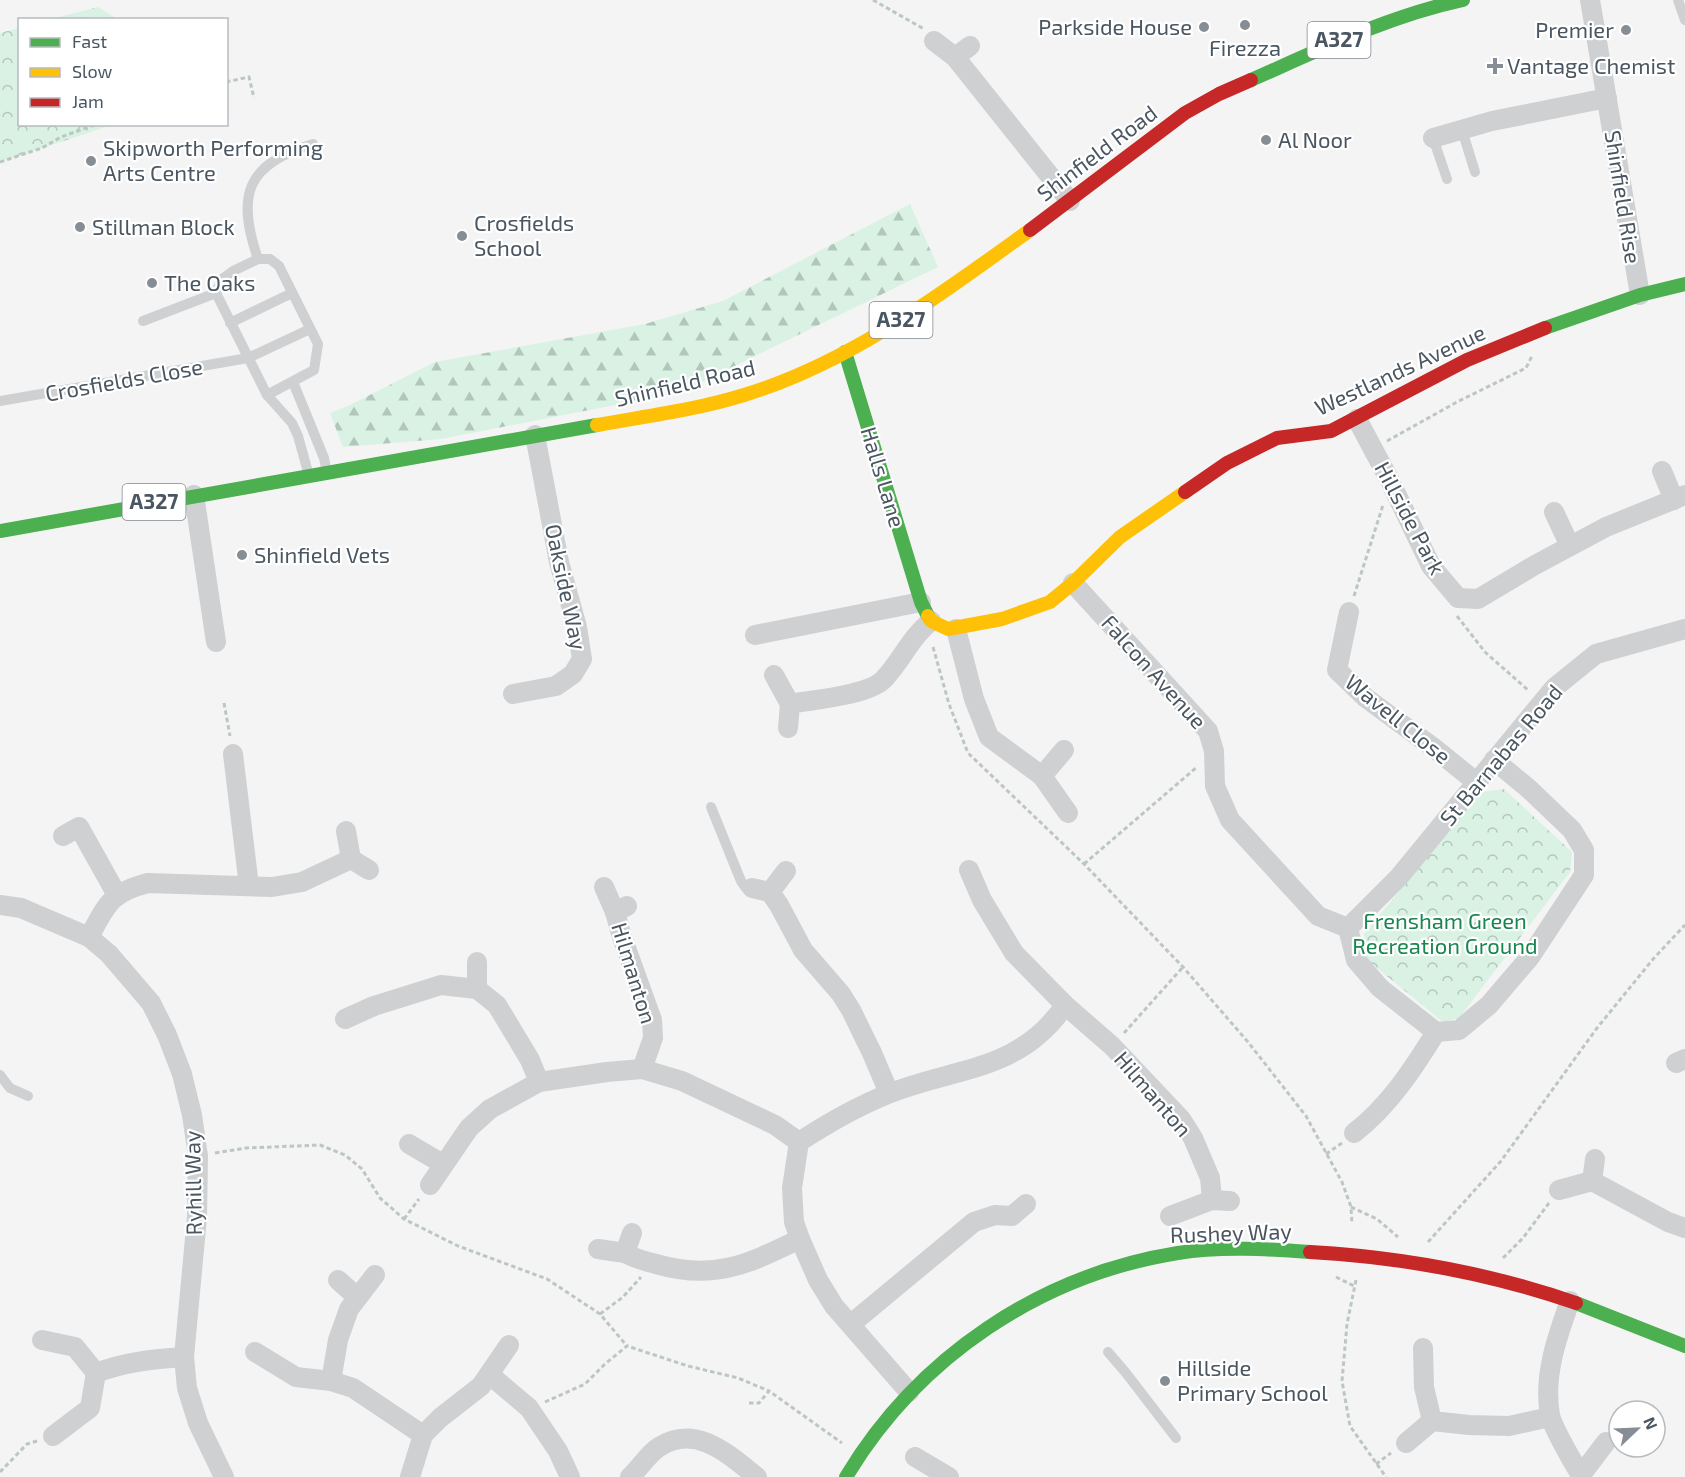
<svg xmlns="http://www.w3.org/2000/svg" width="1685" height="1477" font-family="'Exo 2',sans-serif">
  <style>
    .forest { fill: url(#forest-firs) }
    .park { fill: url(#park-crowns) }
    .lines { fill: none; stroke-linecap: round; stroke-linejoin: round }
    .path { stroke: #bcc7c4; stroke-width: 3; stroke-dasharray: 4.5 3; stroke-linecap: butt }
    .lane { stroke: #ced0d2; stroke-width: 10 }
    .street { stroke: #ced0d2; stroke-width: 20 }
    .fast { stroke: #4caf50; stroke-width: 14 }
    .slow { stroke: #ffc107; stroke-width: 14 }
    .jam { stroke: #c62828; stroke-width: 14 }
    .poi-dot { fill: #868d94; stroke: #fff; stroke-width: 2 }
    .labels { text-anchor: middle; stroke-width: 4.5; stroke-linejoin: round; paint-order: stroke }
    .shield { fill: #fff; stroke: #808990; stroke-width: 1.5 }
    .shield-label { font-size: 21px; font-weight: bold; fill: #4a5661 }
    .poi-label { font-size: 22px; fill: #4a5661; stroke: #fff; text-anchor: start }
    .street-label { font-size: 22px; fill: #4a5661; stroke: #fff }
    .park-label { font-size: 22px; fill: #17864f; stroke: #fff }
  </style>
  <defs>
    <pattern id="forest-firs" width="22" height="20" patternUnits="userSpaceOnUse" patternTransform="scale(1.5)"><rect width="22" height="20" fill="#d9f2e3"/><path d="M5 1l3.5 6h-7zM16 11l3.5 6h-7z" fill="#b2c7bb"/></pattern>
    <pattern id="park-crowns" width="20" height="18" patternUnits="userSpaceOnUse" patternTransform="scale(1.5)"><rect width="20" height="18" fill="#d9f2e3"/><path d="M2 6a3 3 0 1 1 6 0M12 15a3 3 0 1 1 6 0" fill="none" stroke="#b2c7bb"/></pattern>
  </defs>
  <rect width="100%" height="100%" fill="#f4f4f4"/>
  <polygon class="forest" points="910,204 938,267 681,392 441,439 343,447 330,413 350,405 435,362 645,324 723,301"/>
  <g class="park">
    <polygon points="98,7 117,19 51,19"/>
    <polygon points="19,28 20,124 109,125 97,130 0,162 0,33"/>
    <polygon points="1504,789 1572,852 1570,872 1459,1018 1443,1022 1366,959 1364,934 1481,792"/>
  </g>
  <g class="lines">
    <g class="path">
      <polyline points="873,0 924,29"/>
      <polyline points="226,82 249,77 254,98"/>
      <polyline points="0,162 42,148 61,137 97,124"/>
      <polyline points="1387,441 1457,402 1526,368 1532,356"/>
      <polyline points="1354,596 1383,505"/>
      <polyline points="1457,616 1485,652 1529,691"/>
      <polyline points="933,647 949,704 968,753 1084,864 1183,967 1248,1042 1306,1116 1342,1182 1351,1207 1352,1224"/>
      <polyline points="224,703 230,736"/>
      <polyline points="1084,864 1197,767"/>
      <polyline points="1124,1033 1183,967"/>
      <polyline points="215,1153 246,1148 320,1145 345,1155 362,1169 380,1198 404,1219 458,1246 547,1279 600,1314 627,1346"/>
      <polyline points="1326,1154 1342,1143"/>
      <polyline points="1351,1207 1377,1219 1398,1237"/>
      <polyline points="404,1219 419,1199"/>
      <polyline points="1428,1242 1501,1161 1597,1028 1654,958 1685,925"/>
      <polyline points="1503,1258 1523,1238 1549,1203"/>
      <polyline points="1336,1277 1356,1287"/>
      <polyline points="1356,1280 1347,1324 1342,1381 1350,1426 1386,1477"/>
      <polyline points="600,1314 623,1297 641,1277"/>
      <polyline points="545,1402 585,1384 605,1364 627,1346 688,1366 738,1378 769,1391"/>
      <polyline points="749,1403 759,1403 769,1391 842,1443"/>
      <polyline points="1376,1464 1391,1453"/>
      <polyline points="0,1472 27,1444 37,1441"/>
    </g>
    <g class="lane">
      <polyline points="1678,0 1685,20"/>
      <polyline points="1462,130 1475,172"/>
      <polyline points="1433,138 1447,179"/>
      <path d="M258 259C236 195 246 164 313 144"/>
      <polyline points="216,293 267,395 292,423 298,436 308,472"/>
      <polyline points="143,321 216,293 222,279 233,271 258,259 270,259 279,266 318,344 314,370 267,395"/>
      <polyline points="230,323 292,293"/>
      <polyline points="293,382 324,458 326,468"/>
      <polyline points="0,401 248,358 310,329"/>
      <polyline points="711,807 741,881 745,887 752,888"/>
      <polyline points="0,1075 10,1088 28,1096"/>
      <polyline points="1108,1352 1126,1373 1176,1438"/>
    </g>
    <g class="street">
      <polyline points="1590,0 1640,295"/>
      <polyline points="934,41 955,57 1070,201"/>
      <polyline points="955,57 970,46"/>
      <polyline points="1433,138 1492,121 1607,98"/>
      <polyline points="1357,419 1390,481 1431,566 1458,598 1478,599 1535,565 1606,527 1685,495"/>
      <polyline points="1662,471 1674,500"/>
      <polyline points="194,495 216,642"/>
      <polyline points="1554,512 1570,546"/>
      <polyline points="1073,583 1208,731 1214,751 1215,786 1230,820 1318,916 1348,928"/>
      <polyline points="1349,612 1337,670 1366,698 1434,748 1476,782"/>
      <polyline points="956,629 974,699 989,737 1042,776 1068,813"/>
      <polyline points="755,635 921,602"/>
      <polyline points="774,675 790,704"/>
      <polyline points="513,694 556,686 573,674 582,659 577,627 559,562 535,435"/>
      <path d="M788 728 790 704C812 700 870 695 884 679 902 660 910 638 931 621"/>
      <polyline points="233,754 249,886"/>
      <polyline points="1042,776 1064,750"/>
      <polyline points="63,836 79,827 117,895"/>
      <polyline points="351,859 369,870"/>
      <polyline points="969,870 982,900 1014,953 1065,1005 1112,1046 1181,1119 1193,1138 1210,1178 1212,1200"/>
      <polyline points="604,887 615,912"/>
      <polyline points="752,888 770,892 779,905 803,950 841,994 851,1010 872,1053 889,1093"/>
      <polyline points="770,892 786,871"/>
      <polyline points="0,905 21,908 89,937 109,954 151,1003 167,1035 182,1074 192,1115 198,1156 197,1217 184,1357 187,1388 198,1423 224,1477"/>
      <polyline points="627,906 615,912 622,937 652,1020 653,1038 642,1069"/>
      <polyline points="1348,928 1356,960 1380,988 1436,1032 1459,1030 1489,1005 1530,957 1584,875 1584,850 1572,830 1529,789 1494,760"/>
      <polyline points="1348,928 1399,877 1554,688 1596,654 1685,629"/>
      <path d="M89 937C107 905 109 893 148 883L272 887 302 882 351 859 346 831"/>
      <polyline points="477,962 477,989"/>
      <polyline points="345,1019 374,1006 441,985 477,989 497,1005 530,1060 539,1082"/>
      <polyline points="1676,1063 1685,1059"/>
      <path d="M1354 1133C1389 1106 1413 1069 1436 1032"/>
      <polyline points="409,1144 443,1164"/>
      <polyline points="1592,1181 1595,1159"/>
      <polyline points="430,1185 469,1128 490,1109 539,1082 607,1072 642,1069 682,1081 775,1125 799,1142"/>
      <polyline points="1559,1190 1592,1181 1668,1222 1685,1228"/>
      <polyline points="1170,1216 1212,1200 1230,1201"/>
      <path d="M632 1233 625 1253C635 1259 645 1261 656 1264 715 1281 748 1264 800 1239"/>
      <polyline points="598,1249 625,1253"/>
      <polyline points="338,1280 357,1297"/>
      <path d="M1570 1301C1557 1337 1543 1376 1550 1415 1552 1426 1575 1466 1582 1477"/>
      <polyline points="851,1324 974,1222 995,1215 1012,1216 1026,1204"/>
      <path d="M42 1340 75 1347 96 1373C125 1362 153 1359 184 1357"/>
      <polyline points="1423,1348 1424,1387 1432,1421 1469,1425 1509,1426 1550,1417"/>
      <polyline points="255,1352 296,1377 331,1381 353,1388 423,1435"/>
      <polyline points="490,1375 529,1408 558,1451 570,1477"/>
      <polyline points="331,1381 338,1340 349,1309 375,1275"/>
      <path d="M909 1392 834 1306 818 1280 800 1239 794 1222 792 1188 799 1142C828 1123 856 1107 888 1094 955 1067 1020 1072 1065 1005"/>
      <polyline points="53,1436 90,1408 96,1373"/>
      <polyline points="1406,1443 1432,1421"/>
      <polyline points="915,1457 949,1477"/>
      <polyline points="1581,1475 1606,1442"/>
      <polyline points="410,1477 423,1435 440,1418 481,1386 509,1345"/>
      <path d="M630 1477C640 1468 648 1454 659 1447 696 1423 729 1455 757 1477"/>
    </g>
    <g class="fast">
      <path d="M1251 80C1321 49 1389 16 1463 0"/>
      <polyline points="1545,328 1640,295 1685,284"/>
      <polyline points="845,352 921,602 928,616"/>
      <polyline points="0,531 597,425"/>
      <polyline points="1576,1303 1685,1346"/>
      <path d="M846 1477C918 1357 1040 1275 1178 1253 1221 1246 1267 1249 1310 1252"/>
    </g>
    <g class="slow">
      <path d="M597 425C646 416 696 410 744 395 850 363 941 294 1030 230"/>
      <polyline points="928,616 931,621 948,629 1002,619 1050,602 1073,583 1120,537 1185,492"/>
    </g>
    <g class="jam">
      <polyline points="1030,230 1185,113 1219,94 1251,80"/>
      <polyline points="1185,492 1227,463 1277,438 1331,431 1467,360 1545,328"/>
      <path d="M1310 1252C1401 1257 1489 1273 1576 1303"/>
    </g>
  </g>
  <g class="poi-dot">
    <circle cx="1245" cy="25" r="6"/>
    <circle cx="1204" cy="27" r="6"/>
    <circle cx="1626" cy="30" r="6"/>
    <path d="M1492 57h6v6h6v6h-6v6h-6v-6h-6v-6h6z"/>
    <circle cx="1266" cy="140" r="6"/>
    <circle cx="91" cy="161" r="6"/>
    <circle cx="80" cy="227" r="6"/>
    <circle cx="462" cy="236" r="6"/>
    <circle cx="152" cy="283" r="6"/>
    <circle cx="242" cy="555" r="6"/>
    <circle cx="1165" cy="1381" r="6"/>
  </g>
  <g class="labels">
    <g class="shield">
      <rect x="1307.5" y="22" width="63" height="36" rx="4.5"/>
      <rect x="869.5" y="302" width="63" height="36" rx="4.5"/>
      <rect x="122.5" y="484" width="63" height="36" rx="4.5"/>
    </g>
    <g class="shield-label">
      <text x="1339" y="47">A327</text>
      <text x="901" y="327">A327</text>
      <text x="154" y="509">A327</text>
    </g>
    <g class="poi-label">
      <text x="1192" y="35" text-anchor="end">Parkside House</text>
      <text x="1614" y="38" text-anchor="end">Premier</text>
      <text x="1245" y="56" text-anchor="middle">Firezza</text>
      <text x="1507" y="74">Vantage Chemist</text>
      <text x="1278" y="148">Al Noor</text>
      <text x="103" y="156">Skipworth Performing<tspan x="103" dy="25">Arts Centre</tspan></text>
      <text x="474" y="231">Crosfields<tspan x="474" dy="25">School</tspan></text>
      <text x="92" y="235">Stillman Block</text>
      <text x="164" y="291">The Oaks</text>
      <text x="254" y="563">Shinfield Vets</text>
      <text x="1177" y="1376">Hillside<tspan x="1177" dy="25">Primary School</tspan></text>
    </g>
    <g class="street-label">
      <text transform="translate(1097 153) rotate(-37)" y="8">Shinfield Road</text>
      <text transform="translate(1623 197) rotate(81)" y="8">Shinfield Rise</text>
      <text transform="translate(1400 370) rotate(-25)" y="8">Westlands Avenue</text>
      <text transform="translate(124 380) rotate(-10)" y="8">Crosfields Close</text>
      <text transform="translate(685 383) rotate(-13)" y="8">Shinfield Road</text>
      <text transform="translate(883 477) rotate(73)" y="8">Halls Lane</text>
      <text transform="translate(1410 518) rotate(62)" y="8">Hillside Park</text>
      <text transform="translate(566 587) rotate(78)" y="8">Oakside Way</text>
      <text transform="translate(1154 672) rotate(48)" y="8">Falcon Avenue</text>
      <text transform="translate(1398 719) rotate(39)" y="8">Wavell Close</text>
      <text transform="translate(1501 755) rotate(-50)" y="8">St Barnabas Road</text>
      <text transform="translate(634 973) rotate(73)" y="8">Hilmanton</text>
      <text transform="translate(1153 1094) rotate(49)" y="8">Hilmanton</text>
      <text transform="translate(193 1183) rotate(-91)" y="8">Ryhill Way</text>
      <text transform="translate(1231 1233) rotate(-2)" y="8">Rushey Way</text>
    </g>
    <g class="park-label">
      <text x="1445" y="929">Frensham Green<tspan x="1445" dy="25">Recreation Ground</tspan></text>
    </g>
  </g>
  <rect x="18" y="18" width="210" height="108" fill="#ffffff" stroke="#b7bbc0" stroke-width="1.5"/>
  <rect x="30" y="38" width="30" height="9" fill="#4caf50" stroke="#b7bbc0" stroke-width="1.5"/>
  <text x="72" y="48" font-size="18" fill="#4a5661">Fast</text>
  <rect x="30" y="68" width="30" height="9" fill="#ffc107" stroke="#b7bbc0" stroke-width="1.5"/>
  <text x="72" y="78" font-size="18" fill="#4a5661">Slow</text>
  <rect x="30" y="98" width="30" height="9" fill="#c62828" stroke="#b7bbc0" stroke-width="1.5"/>
  <text x="72" y="108" font-size="18" fill="#4a5661">Jam</text>
  <g transform="translate(1637 1429) rotate(67)"><circle r="28" fill="#ffffff" stroke="#b7bbc0" stroke-width="1.5"/>
  <path d="M0-4.5L10 22L0 15L-10 22Z" fill="#868d94"/>
  <text y="-9" font-size="16" font-weight="bold" text-anchor="middle" fill="#4a5661">N</text>
  </g>
</svg>
